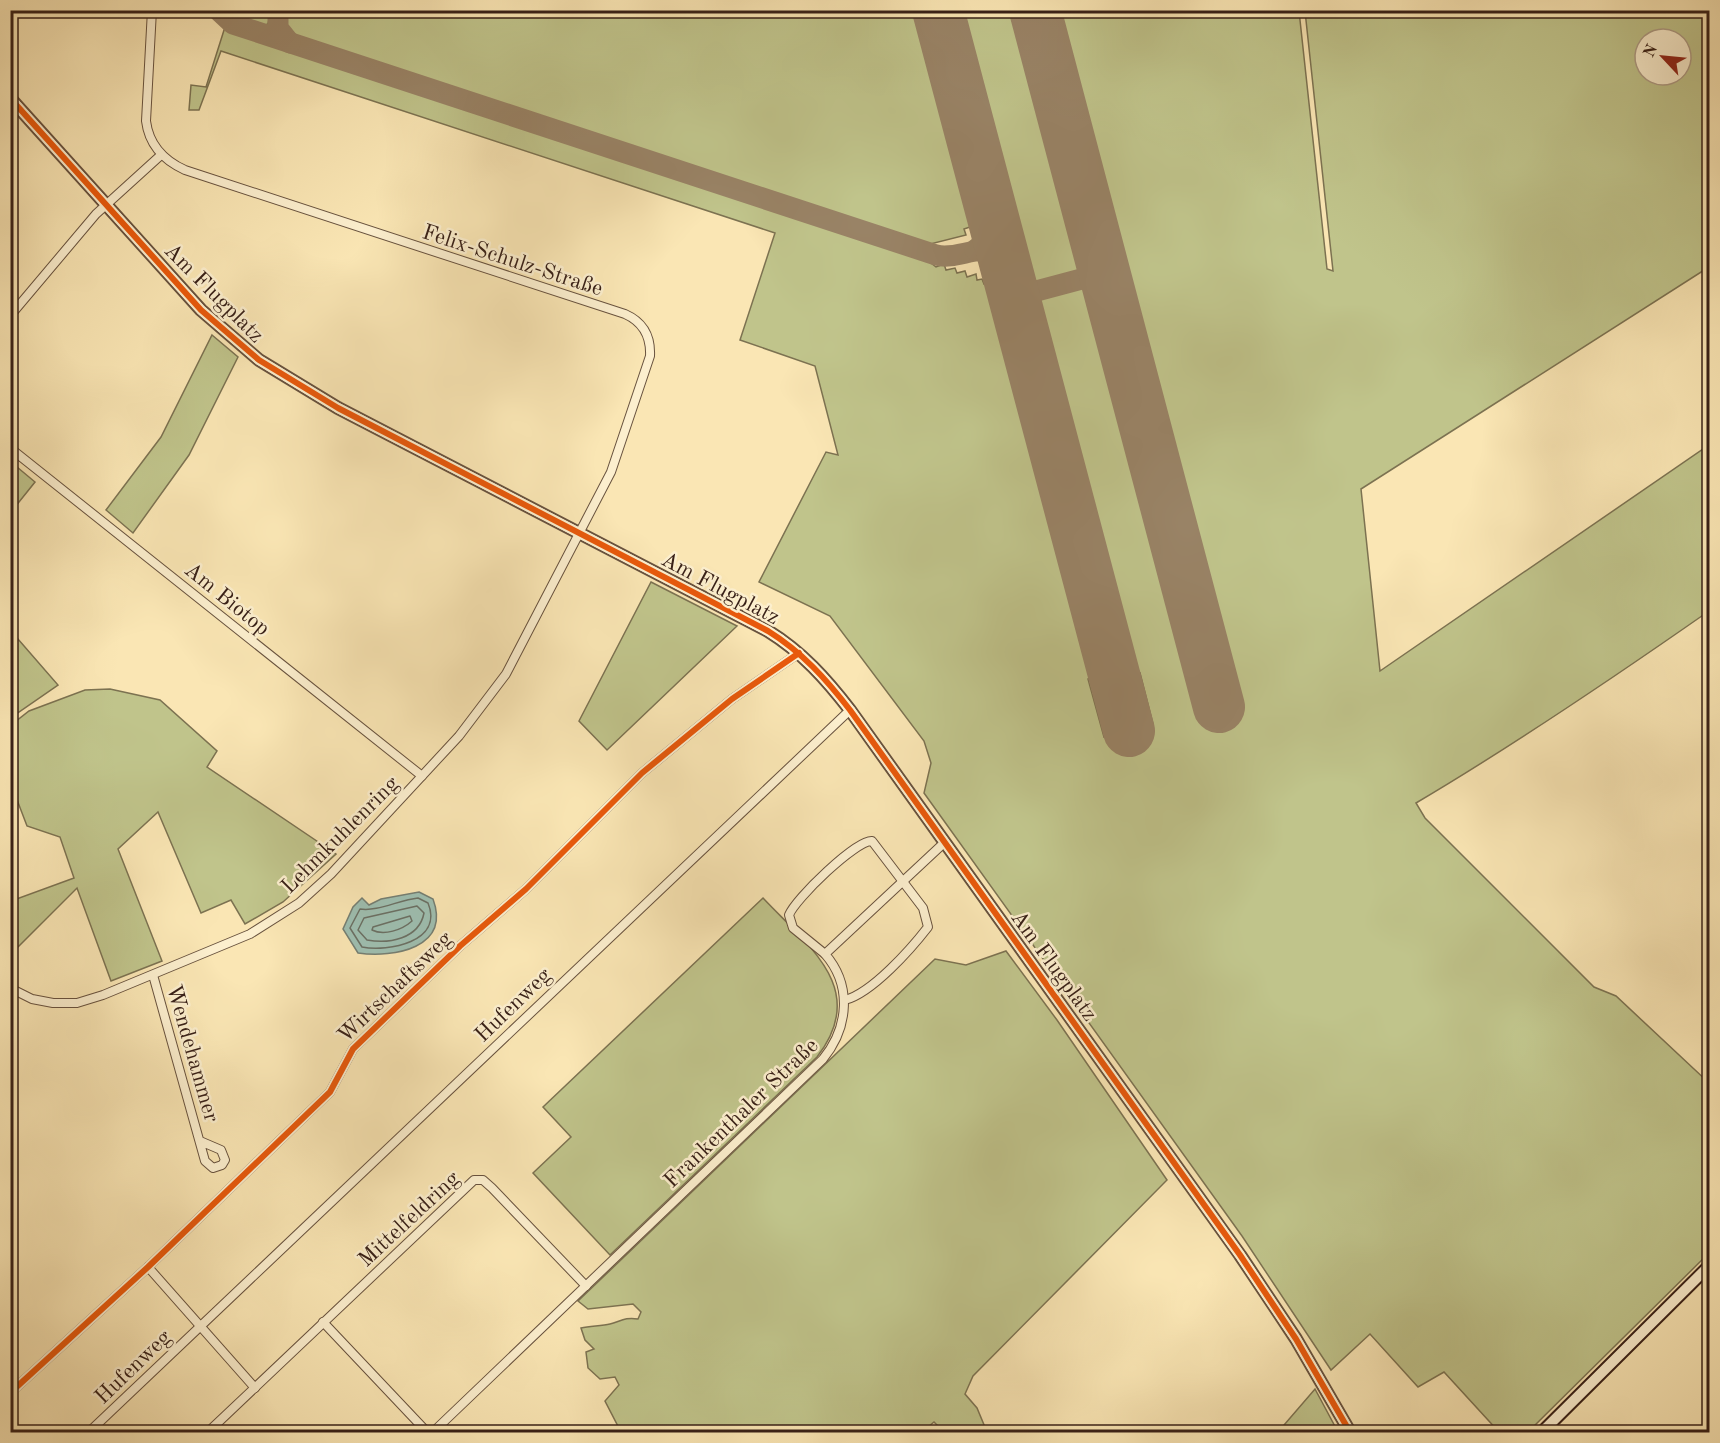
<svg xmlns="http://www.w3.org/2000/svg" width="1720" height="1443" font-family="'Old Standard TT',serif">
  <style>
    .green { fill: #c0c48b; stroke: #7c7251; stroke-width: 1.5; fill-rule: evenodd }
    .water { fill: #9ebfb1; stroke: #757f73; stroke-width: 1.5 }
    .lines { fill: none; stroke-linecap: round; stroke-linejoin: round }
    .shore { stroke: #6b7064; stroke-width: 1.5 }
    .taxiway { stroke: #998366; stroke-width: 21 }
    .runway { stroke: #998366; stroke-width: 52 }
    .minor-casing { stroke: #68523e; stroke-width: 10 }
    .tertiary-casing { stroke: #68523e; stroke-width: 14 }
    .secondary-casing { stroke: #382017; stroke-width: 14 }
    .minor { stroke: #fcefce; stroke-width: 8 }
    .tertiary { stroke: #fcefce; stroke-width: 10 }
    .secondary { stroke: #fcefce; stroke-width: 10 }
    .tram { stroke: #382017; stroke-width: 1.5 }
    .cycleway-casing { stroke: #fcefce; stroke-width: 10 }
    .cycleway { stroke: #e8590c; stroke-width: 6 }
    .labels { text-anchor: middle; stroke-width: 5; stroke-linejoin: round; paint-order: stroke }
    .street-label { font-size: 22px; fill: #382017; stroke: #fcefce }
  </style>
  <rect width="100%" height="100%" fill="#fae6b4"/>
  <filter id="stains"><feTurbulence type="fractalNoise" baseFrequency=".00333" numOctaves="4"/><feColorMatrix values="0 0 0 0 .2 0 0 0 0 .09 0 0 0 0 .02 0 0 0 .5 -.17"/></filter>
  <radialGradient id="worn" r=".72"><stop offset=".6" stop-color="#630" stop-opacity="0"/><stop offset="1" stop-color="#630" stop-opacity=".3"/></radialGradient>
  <g class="green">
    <polygon points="233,11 271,11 268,24 258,28 238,21 240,17 233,14"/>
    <polygon points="284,11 921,11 976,219 972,221 973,226 964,229 966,235 930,244 930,247 298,39 286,27"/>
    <path d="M955 11H1299L1327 269 1333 271 1305 11H1709V267L1361 489 1380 671 1709 445V611C1613 678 1516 744 1416 803L1425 818 1594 987 1616 996 1709 1083V1253L1528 1432H1499L1444 1372 1418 1387 1370 1334 1331 1370 1242 1236 924 793 931 763 924 741 830 616 759 582 826 452 838 455 815 366 740 340 775 233 221 51 199 110H189L191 85 206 87 225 27 932 260 931 263 936 267 944 264 946 270 955 268 957 273 965 271 967 277 976 274 977 280 982 279 984 284 988 283 990 289 994 287 1097 676 1088 679 1104 737 1153 724 1140 673 1131 675ZM1645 39H1681V75H1645Z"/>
    <polygon points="212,335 238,357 189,455 133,533 106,510 161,437"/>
    <polygon points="11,462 35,482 11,512"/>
    <polygon points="651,582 737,626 607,750 579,721"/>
    <polygon points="11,631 58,685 12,717 11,725 29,711 85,690 110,689 160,700 217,751 207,767 336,854 283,902 245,924 231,900 201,913 158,812 118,849 162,961 111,981 77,888 11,954 11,901 74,878 60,837 27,826 11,784"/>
    <path d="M763 898C808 946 870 989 817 1057L610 1255 533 1173 571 1137 543 1107Z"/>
    <path d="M1006 951 1057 1020 1167 1180 973 1376 965 1394 977 1408 987 1432H944L934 1422 922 1432H621L605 1401 619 1385 615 1377 600 1379 588 1368 586 1352 594 1349 585 1340 581 1328C591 1326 602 1326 610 1324 621 1321 625 1317 638 1319L641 1312 633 1304 588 1309 578 1301 935 959 966 965Z"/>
    <polygon points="1315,1389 1338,1432 1278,1432"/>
  </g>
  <path class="water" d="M419 892 433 899C451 948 394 958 358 953L343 929 353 907 362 898 369 905 381 899Z"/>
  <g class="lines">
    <g class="shore">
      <path d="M418 898 428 903C444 942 388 952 362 947L350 928 360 909C377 912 399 900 418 898Z"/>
      <path d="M417 906 424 913C419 939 389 944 367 940L358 930 364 918Z"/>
      <path d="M410 916 412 921C402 930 384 936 372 930L373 927Z"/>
    </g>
    <g class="taxiway">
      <path d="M218 10 233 24 936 255C962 262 991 233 1006 269"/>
      <polyline points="278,10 278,28 290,43"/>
      <polyline points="975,250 990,238 993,218"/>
      <polyline points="1014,297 1104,273"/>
    </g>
    <g class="runway">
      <polyline points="938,10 1129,731"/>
      <polyline points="1035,10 1219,707"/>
    </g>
    <g class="minor-casing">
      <g id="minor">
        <polyline points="10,316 96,214 161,155"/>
        <polyline points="10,448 422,776"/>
        <path d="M825 954 793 928 789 915C795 899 856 840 872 841L923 908 928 927C911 949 872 993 845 1000"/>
        <polyline points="153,975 205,1161 213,1168 222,1165 225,1160 221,1150 200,1141"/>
        <path d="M10 988 32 999 53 1003H77L103 995 250 934 299 903 331 874 459 736 506 674 611 472 650 356C651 336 643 322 625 314L185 170C163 160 149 145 146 121L152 10"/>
        <polyline points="148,1267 255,1388"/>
        <polyline points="323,1322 427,1432"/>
        <polyline points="10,1393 148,1267 330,1092 353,1049 460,946 526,889 642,773 732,699 799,653"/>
        <polyline points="89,1432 850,710"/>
        <polyline points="208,1432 474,1180 483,1180 492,1188 586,1286"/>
        <path d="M433 1432 823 1059C849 1027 852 985 825 954L945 842"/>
      </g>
    </g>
    <g class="tertiary-casing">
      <path id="tertiary" d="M10 98 201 310 259 360 338 408 768 631C802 652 826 679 850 710L1240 1255 1296 1339 1350 1432"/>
    </g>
    <g class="secondary-casing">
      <polyline id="secondary" points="1542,1432 1710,1265"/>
    </g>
    <use href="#minor" class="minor"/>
    <use href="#tertiary" class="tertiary"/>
    <use href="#secondary" class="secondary"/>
    <polyline class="tram" points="10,1386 19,1432"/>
    <g class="cycleway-casing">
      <g id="cycleway">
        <path d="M10 98 201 310 259 360 338 408 768 631C802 652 826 679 850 710L1240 1255 1296 1339 1350 1432"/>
        <polyline points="10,1393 148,1267 330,1092 353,1049 460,946 526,889 642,773 732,699 799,653"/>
      </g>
    </g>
    <use href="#cycleway" class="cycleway"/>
  </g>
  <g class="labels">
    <g class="street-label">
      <text transform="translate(513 259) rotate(18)" y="8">Felix-Schulz-Straße</text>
      <text transform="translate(215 292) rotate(45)" y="8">Am Flugplatz</text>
      <text transform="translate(721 587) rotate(28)" y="8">Am Flugplatz</text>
      <text transform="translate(228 598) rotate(39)" y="8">Am Biotop</text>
      <text transform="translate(339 834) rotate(-45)" y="8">Lehmkuhlenring</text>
      <text transform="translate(1055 965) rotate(54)" y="8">Am Flugplatz</text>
      <text transform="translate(394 986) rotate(-44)" y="8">Wirtschaftsweg</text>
      <text transform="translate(512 1004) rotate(-44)" y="8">Hufenweg</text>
      <text transform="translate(194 1053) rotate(74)" y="8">Wendehammer</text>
      <text transform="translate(740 1112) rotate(-44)" y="8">Frankenthaler Straße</text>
      <text transform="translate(408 1218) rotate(-43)" y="8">Mittelfeldring</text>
      <text transform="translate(132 1366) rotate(-44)" y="8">Hufenweg</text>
    </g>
  </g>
  <rect width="1720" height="1443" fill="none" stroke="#fae6b4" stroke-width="36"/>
  <rect x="12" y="12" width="1696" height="1419" fill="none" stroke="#382017" stroke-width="3"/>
  <rect x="18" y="18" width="1684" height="1407" fill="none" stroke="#382017" stroke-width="1.5"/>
  <g transform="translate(1663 57) rotate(296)"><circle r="28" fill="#fcefce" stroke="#ae9c85" stroke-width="1.5"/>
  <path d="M0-4.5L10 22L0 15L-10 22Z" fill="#8f2418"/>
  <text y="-9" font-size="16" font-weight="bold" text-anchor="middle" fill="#382017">N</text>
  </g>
  <rect width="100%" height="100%" filter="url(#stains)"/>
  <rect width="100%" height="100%" fill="url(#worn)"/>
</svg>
